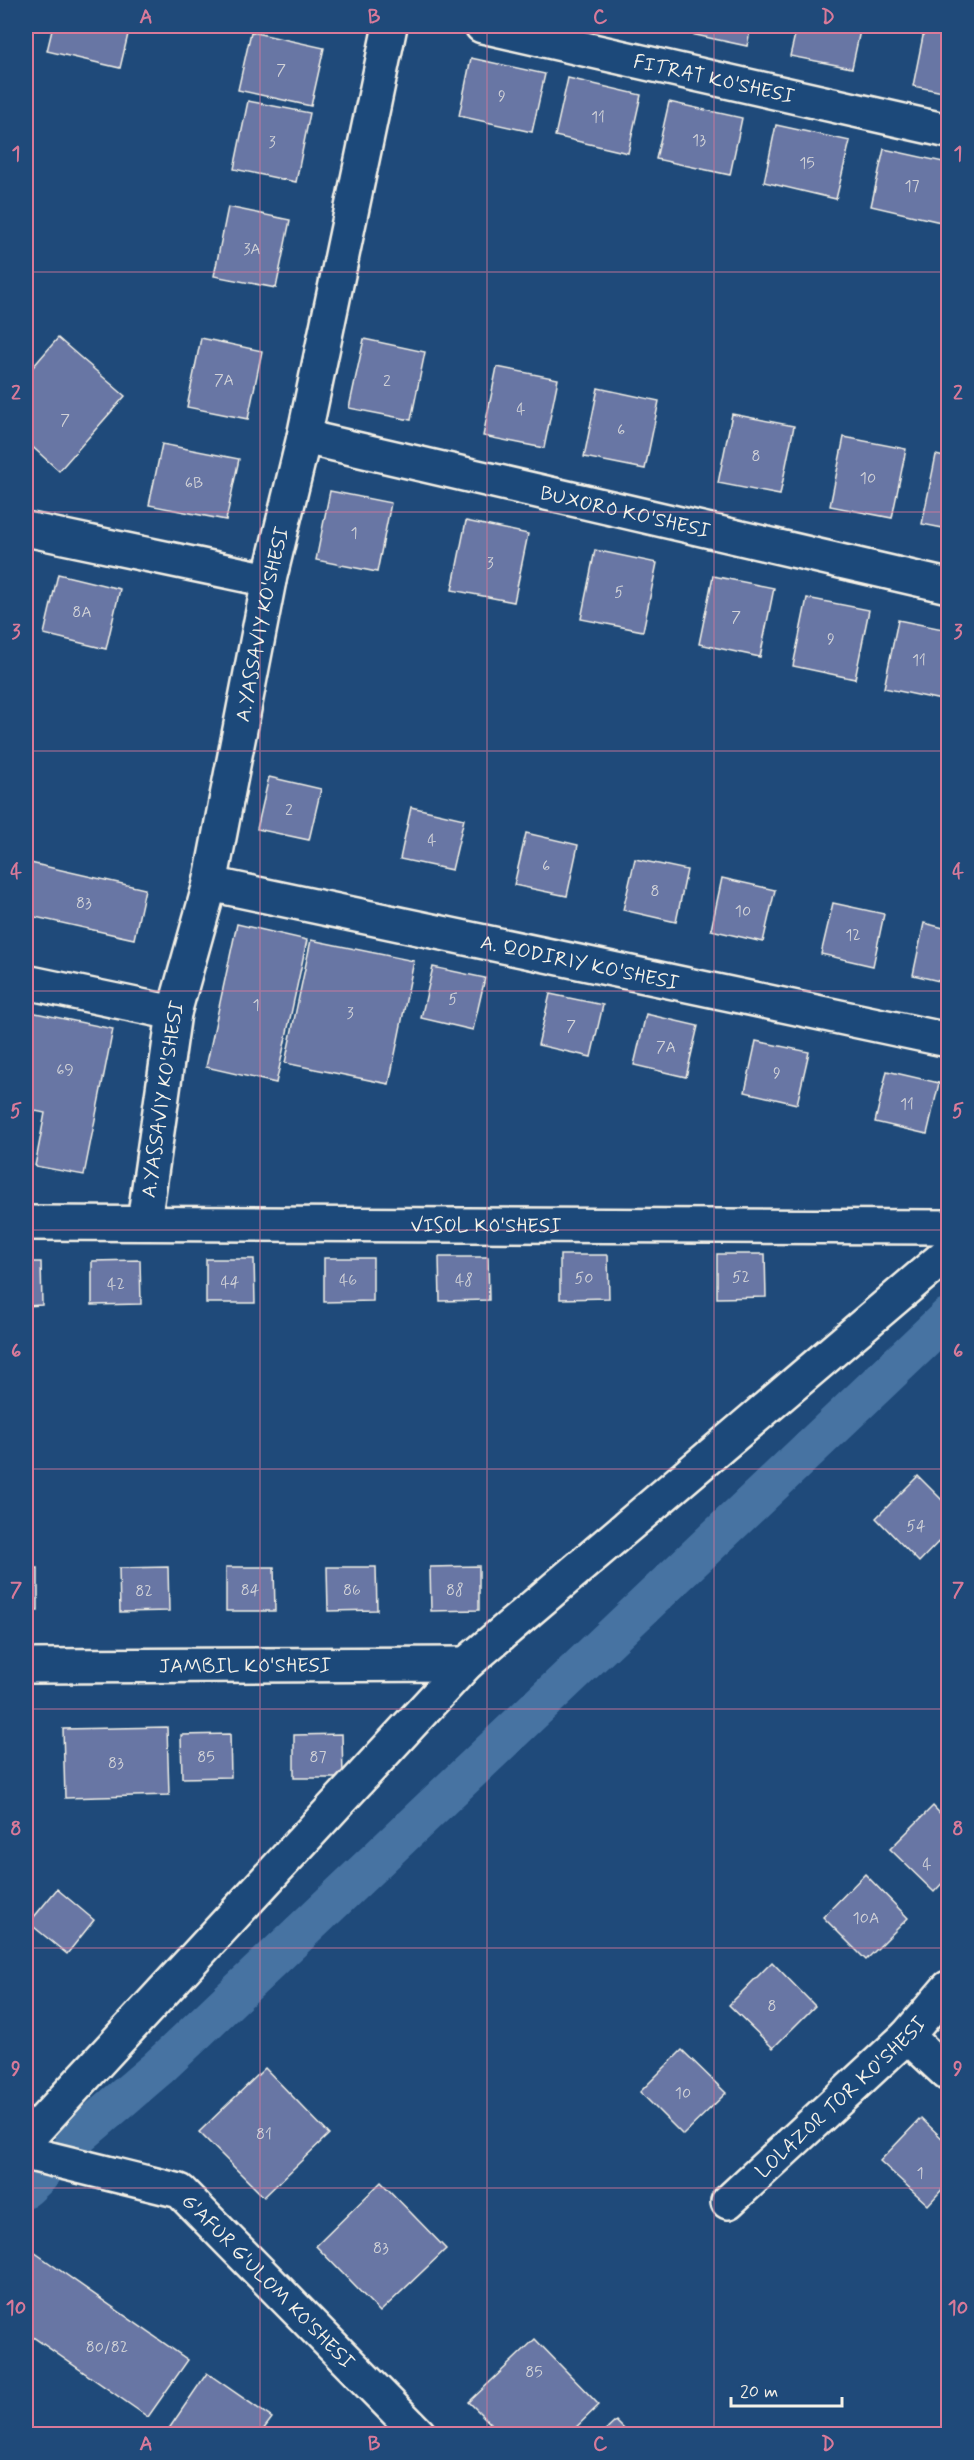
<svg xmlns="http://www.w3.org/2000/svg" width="974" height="2460" font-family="Mynerve,sans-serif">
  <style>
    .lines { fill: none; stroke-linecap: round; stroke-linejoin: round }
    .canal { stroke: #4673a2; stroke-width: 39 }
    .building { fill: #6776a4; stroke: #f4f1e8; stroke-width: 1.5 }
    .minor-casing { stroke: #f4f1e8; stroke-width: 38 }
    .minor { stroke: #1f4a7a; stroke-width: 33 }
    .grid { fill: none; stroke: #d87a9a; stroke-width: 1.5; stroke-opacity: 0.55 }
    .labels { text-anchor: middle; stroke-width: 6; stroke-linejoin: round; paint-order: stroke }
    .number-label { font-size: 16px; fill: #d1d2d7 }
    .street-label { font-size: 20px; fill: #f4f1e8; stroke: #1f4a7a }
    .neatline { fill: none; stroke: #d87a9a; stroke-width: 2 }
    .grid-label { font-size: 20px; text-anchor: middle; font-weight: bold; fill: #d87a9a }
  </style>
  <rect width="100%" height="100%" fill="#1f4a7a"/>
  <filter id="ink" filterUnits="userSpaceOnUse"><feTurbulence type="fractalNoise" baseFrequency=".0167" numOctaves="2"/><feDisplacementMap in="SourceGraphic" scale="12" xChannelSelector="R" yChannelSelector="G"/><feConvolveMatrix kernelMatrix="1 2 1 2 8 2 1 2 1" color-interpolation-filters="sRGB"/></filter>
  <g filter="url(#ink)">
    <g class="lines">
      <g class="canal">
        <polyline points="75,2139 158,2068 948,1317"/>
        <polyline points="26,2188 40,2175"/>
      </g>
    </g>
    <g class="building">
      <polygon points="53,26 130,26 120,68 47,51"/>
      <polygon points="687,26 751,26 747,46 686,33"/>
      <polygon points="797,26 861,26 852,68 790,56"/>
      <polygon points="925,26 948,26 948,93 913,86"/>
      <polygon points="251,32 324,48 311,106 238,90"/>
      <polygon points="471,58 545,74 532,132 459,116"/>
      <polygon points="568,78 641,95 628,153 555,136"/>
      <polygon points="248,101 310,113 296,182 234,169"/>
      <polygon points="669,102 742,118 730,175 656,159"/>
      <polygon points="776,125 850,141 836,199 764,182"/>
      <polygon points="884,149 948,163 948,206 945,223 871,206"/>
      <polygon points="228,207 290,220 276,288 214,276"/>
      <polygon points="58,338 125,396 59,471 26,441 26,375"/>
      <polygon points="201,338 262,351 248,419 187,407"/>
      <polygon points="364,339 425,352 411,420 349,408"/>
      <polygon points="497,367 558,379 544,448 483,436"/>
      <polygon points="598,388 659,401 645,469 584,457"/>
      <polygon points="732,414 794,426 780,495 718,483"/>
      <polygon points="844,437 906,449 892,518 830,506"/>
      <polygon points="162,444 239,459 226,520 149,505"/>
      <polygon points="936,455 948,458 948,529 922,524"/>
      <polygon points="330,491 391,503 377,572 316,560"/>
      <polygon points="466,521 528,534 514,602 452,590"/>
      <polygon points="595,550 657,563 643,631 581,619"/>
      <polygon points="58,574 120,589 106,649 44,634"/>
      <polygon points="713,576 774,588 760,657 699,644"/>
      <polygon points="807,598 869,610 855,679 793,666"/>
      <polygon points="898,620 948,630 946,701 884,688"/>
      <polygon points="269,777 321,789 309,840 257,829"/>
      <polygon points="411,807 464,819 452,870 400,859"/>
      <polygon points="526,833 578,845 567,896 514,885"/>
      <polygon points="635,859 687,870 676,922 623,910"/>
      <polygon points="26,862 145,889 134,939 26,915"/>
      <polygon points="722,878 775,890 763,942 711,930"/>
      <polygon points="833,903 884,914 873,966 821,954"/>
      <polygon points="924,923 948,929 948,983 913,975"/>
      <polygon points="237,924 307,940 276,1083 206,1067"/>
      <polygon points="311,940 414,961 389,1084 285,1063"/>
      <polygon points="433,967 485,978 473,1030 421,1018"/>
      <polygon points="550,994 603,1005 591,1057 538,1045"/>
      <polygon points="26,1011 113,1029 84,1175 35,1166 45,1113 26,1109"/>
      <polygon points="646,1014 698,1026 686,1077 634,1065"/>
      <polygon points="756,1041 809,1052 797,1104 745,1092"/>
      <polygon points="887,1071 939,1083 927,1134 875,1122"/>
      <polygon points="717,1254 765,1254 766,1297 717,1298"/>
      <polygon points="560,1255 608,1255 609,1298 560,1299"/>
      <polygon points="439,1257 488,1257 489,1300 440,1301"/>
      <polygon points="324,1258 373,1258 373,1301 324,1302"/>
      <polygon points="206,1259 254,1259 255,1303 206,1303"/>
      <polygon points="140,1260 141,1304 92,1305 92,1261"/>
      <polygon points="26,1262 41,1262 42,1305 26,1306"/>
      <polygon points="918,1476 948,1506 948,1532 919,1562 876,1518"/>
      <polygon points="479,1566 479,1610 431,1611 430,1567"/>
      <polygon points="168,1567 169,1611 120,1612 119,1568"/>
      <polygon points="226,1567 274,1567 275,1611 226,1611"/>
      <polygon points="327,1567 376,1567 377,1610 328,1611"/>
      <rect x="26" y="1568" width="12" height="43"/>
      <polygon points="167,1727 169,1795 65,1798 63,1729"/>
      <polygon points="230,1734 231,1777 182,1778 181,1735"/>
      <polygon points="342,1734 343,1778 294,1778 294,1735"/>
      <polygon points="933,1806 948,1822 948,1877 934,1892 890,1849"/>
      <polygon points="865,1874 908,1918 866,1960 823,1917"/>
      <polygon points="57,1889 94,1920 67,1954 29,1923"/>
      <polygon points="772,1962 815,2006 773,2048 729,2005"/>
      <polygon points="682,2050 726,2093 683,2135 640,2092"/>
      <polygon points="265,2068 329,2134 264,2197 199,2132"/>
      <polygon points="921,2118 948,2144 948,2183 928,2205 880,2161"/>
      <polygon points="381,2182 446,2249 380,2312 316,2246"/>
      <polygon points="31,2250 188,2360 148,2417 26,2332 26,2257"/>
      <polygon points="535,2339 599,2405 569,2434 501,2434 469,2402"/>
      <polygon points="207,2373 272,2418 260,2434 175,2434 168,2430"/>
      <polygon points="616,2421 629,2434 602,2434"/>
    </g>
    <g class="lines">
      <g class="minor-casing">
        <g id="minor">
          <path id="s1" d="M482 26 948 131"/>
          <path id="s2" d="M304 437 948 586"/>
          <polyline points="26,529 269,580"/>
          <path id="s3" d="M210 884 948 1040"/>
          <polyline points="26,982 174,1013"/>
          <path id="s4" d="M144 1222 174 1013 210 884 269 580 304 437 390 26"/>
          <path id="s5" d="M26 1223 948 1227"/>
          <path id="s6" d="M26 1666 466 1664"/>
          <polyline points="907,2036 948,2074"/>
          <polyline points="26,2140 466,1664 948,1253"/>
          <path id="s7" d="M26 2153 180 2191 419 2434"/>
          <path id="s8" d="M728 2202 907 2036 948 1988"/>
        </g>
      </g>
      <use href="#minor" class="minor"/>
    </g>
  </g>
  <path class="grid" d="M260 26V2434M487 26V2434M714 26V2434M26 272H948M26 512H948M26 751H948M26 991H948M26 1230H948M26 1469H948M26 1709H948M26 1948H948M26 2188H948"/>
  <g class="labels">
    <g class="number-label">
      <text x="281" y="75">7</text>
      <text x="502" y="101">9</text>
      <text x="598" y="122">11</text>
      <text x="699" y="145">13</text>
      <text x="272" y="147">3</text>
      <text x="807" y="168">15</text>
      <text x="912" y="191">17</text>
      <text x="252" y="254">3A</text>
      <text x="224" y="385">7A</text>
      <text x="387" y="386">2</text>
      <text x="521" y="414">4</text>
      <text x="65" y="425">7</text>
      <text x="621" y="435">6</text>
      <text x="756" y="461">8</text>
      <text x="868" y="483">10</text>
      <text x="194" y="488">6B</text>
      <text x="354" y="538">1</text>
      <text x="490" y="568">3</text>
      <text x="619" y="597">5</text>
      <text x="82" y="617">8A</text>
      <text x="736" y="622">7</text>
      <text x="831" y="644">9</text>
      <text x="919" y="665">11</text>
      <text x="289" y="815">2</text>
      <text x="432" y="845">4</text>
      <text x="546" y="871">6</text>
      <text x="655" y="896">8</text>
      <text x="84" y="908">83</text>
      <text x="743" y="916">10</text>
      <text x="853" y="940">12</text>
      <text x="453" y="1004">5</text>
      <text x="256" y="1010">1</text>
      <text x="350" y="1018">3</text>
      <text x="571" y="1031">7</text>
      <text x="666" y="1052">7A</text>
      <text x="65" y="1075">69</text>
      <text x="777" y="1078">9</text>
      <text x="907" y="1109">11</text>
      <text x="741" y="1282">52</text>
      <text x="584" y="1283">50</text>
      <text x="348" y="1285">46</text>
      <text x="464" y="1285">48</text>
      <text x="230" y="1287">44</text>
      <text x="116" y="1289">42</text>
      <text x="916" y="1531">54</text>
      <text x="250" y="1595">84</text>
      <text x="352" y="1595">86</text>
      <text x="455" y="1595">88</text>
      <text x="144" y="1596">82</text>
      <text x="206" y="1762">85</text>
      <text x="318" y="1762">87</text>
      <text x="116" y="1768">83</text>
      <text x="927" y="1869">4</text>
      <text x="866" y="1923">10A</text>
      <text x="772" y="2011">8</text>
      <text x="683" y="2098">10</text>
      <text x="264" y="2139">81</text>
      <text x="920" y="2178">1</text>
      <text x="381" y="2253">83</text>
      <text x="107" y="2352">80/82</text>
      <text x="534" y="2377">85</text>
    </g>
    <g class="street-label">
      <text dy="7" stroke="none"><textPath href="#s1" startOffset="238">FITRAT KO'SHESI</textPath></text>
      <text dy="7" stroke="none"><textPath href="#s2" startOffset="330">BUXORO KO'SHESI</textPath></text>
      <text dy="7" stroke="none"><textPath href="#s4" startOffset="610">A.YASSAVIY KO'SHESI</textPath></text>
      <text dy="7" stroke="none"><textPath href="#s3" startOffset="378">A. QODIRIY KO'SHESI</textPath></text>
      <text dy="7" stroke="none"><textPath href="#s4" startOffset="124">A.YASSAVIY KO'SHESI</textPath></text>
      <text dy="7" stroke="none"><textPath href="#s5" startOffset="460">VISOL KO'SHESI</textPath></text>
      <text dy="7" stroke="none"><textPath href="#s6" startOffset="219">JAMBIL KO'SHESI</textPath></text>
      <text dy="7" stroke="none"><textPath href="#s8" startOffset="154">LOLAZOR TOR KO'SHESI</textPath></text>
      <text dy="7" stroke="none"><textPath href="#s7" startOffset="285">G'AFUR G'ULOM KO'SHESI</textPath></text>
    </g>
  </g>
  <rect width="974" height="2460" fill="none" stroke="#1f4a7a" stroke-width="66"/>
  <path d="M731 2397v9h111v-9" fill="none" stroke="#f4f1e8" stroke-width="3"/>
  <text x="740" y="2397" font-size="18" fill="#f4f1e8" stroke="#1f4a7a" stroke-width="4.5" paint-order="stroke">20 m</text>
  <rect x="33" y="33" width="908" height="2394" class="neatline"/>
  <g class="grid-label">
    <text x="146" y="23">A</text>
    <text x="374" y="23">B</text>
    <text x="600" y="23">C</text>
    <text x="828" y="23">D</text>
    <text x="16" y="160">1</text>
    <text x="958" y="160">1</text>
    <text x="16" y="399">2</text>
    <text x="958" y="399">2</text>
    <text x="16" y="638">3</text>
    <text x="958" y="638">3</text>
    <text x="16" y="878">4</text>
    <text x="958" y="878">4</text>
    <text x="16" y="1117">5</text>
    <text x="958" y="1117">5</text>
    <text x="16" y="1357">6</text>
    <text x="958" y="1357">6</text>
    <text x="16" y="1596">7</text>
    <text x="958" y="1596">7</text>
    <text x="16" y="1835">8</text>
    <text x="958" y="1835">8</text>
    <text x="16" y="2075">9</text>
    <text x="958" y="2075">9</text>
    <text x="16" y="2314">10</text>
    <text x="958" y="2314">10</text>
    <text x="146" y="2450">A</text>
    <text x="374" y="2450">B</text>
    <text x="600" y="2450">C</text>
    <text x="828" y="2450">D</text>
  </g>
</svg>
